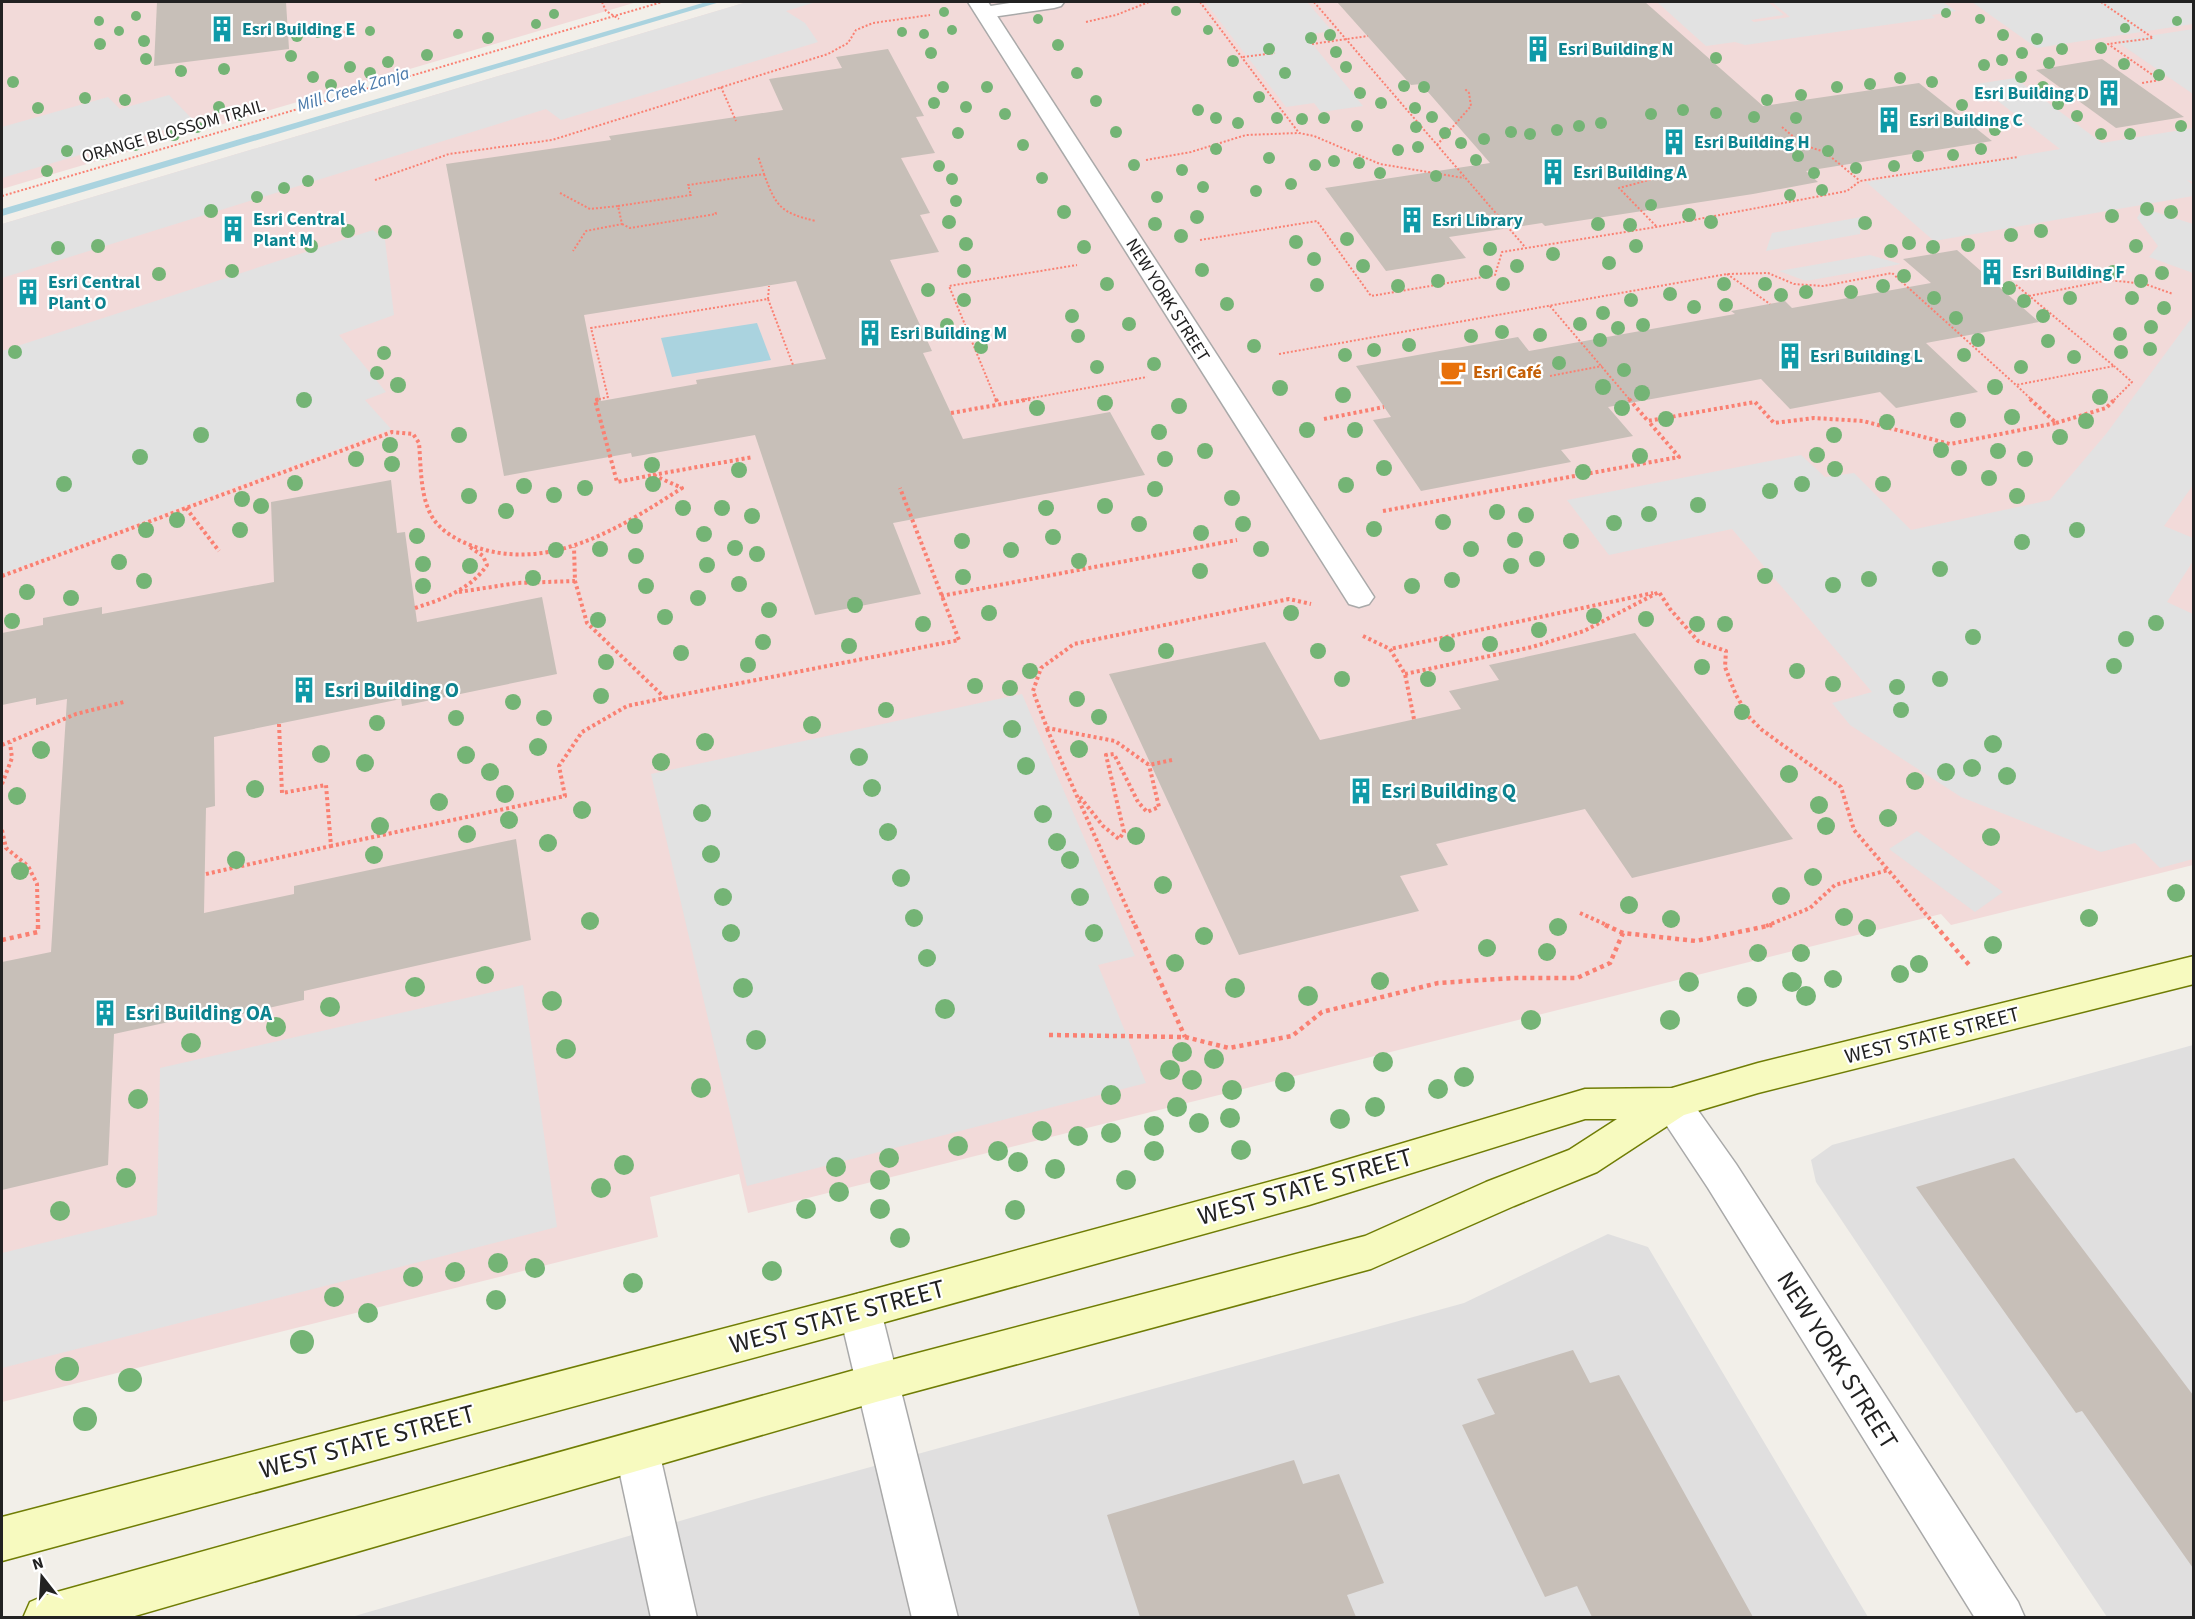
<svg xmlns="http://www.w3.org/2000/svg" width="2195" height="1619" font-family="'Source Sans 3',sans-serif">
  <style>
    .residential { fill: #e0dfdf }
    .commercial { fill: #f2dad9 }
    .parking { fill: #e2e2e2 }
    .water { fill: #aad3df }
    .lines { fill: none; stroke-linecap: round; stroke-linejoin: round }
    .stream { fill: #aad3df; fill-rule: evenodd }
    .building { fill: #c7bfb8; fill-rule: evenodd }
    .lane-casing { stroke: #a9a9a9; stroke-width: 3 }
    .street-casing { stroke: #a9a9a9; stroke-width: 3 }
    .secondary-casing { stroke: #707d05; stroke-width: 3 }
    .path-far2 { stroke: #fa8072; stroke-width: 2; stroke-dasharray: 2 2; stroke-linecap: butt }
    .path-far1 { stroke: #fa8072; stroke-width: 4; stroke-dasharray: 3 3; stroke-linecap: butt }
    .path { stroke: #fa8072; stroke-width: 4.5; stroke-dasharray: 4 4; stroke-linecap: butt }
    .lane { fill: #fff; fill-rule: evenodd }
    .street { fill: #fff; fill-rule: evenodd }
    .secondary { fill: #f7fabf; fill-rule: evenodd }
    .tree { fill: #74b475 }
    .labels { text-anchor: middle; stroke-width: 4.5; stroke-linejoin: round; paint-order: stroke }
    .far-culture-label { font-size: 18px; font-weight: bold; fill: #0d838f; stroke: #fff; text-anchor: start }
    .far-water-label { font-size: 18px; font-style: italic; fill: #4a7aab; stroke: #fff }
    .far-street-label { font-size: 18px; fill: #222; stroke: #fff }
    .far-food-label { font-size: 18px; font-weight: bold; fill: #c56008; stroke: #fff; text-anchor: start }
    .culture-label { font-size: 21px; font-weight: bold; fill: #0d838f; stroke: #fff; text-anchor: start }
    .street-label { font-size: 21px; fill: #222; stroke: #fff }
    .near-street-label { font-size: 26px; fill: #222; stroke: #fff }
  </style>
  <rect width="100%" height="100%" fill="#f2efe9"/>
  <g class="residential">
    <polygon points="2193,1045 2193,1617 2107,1617 1816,1182 1811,1160 1832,1145"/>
    <polygon points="1608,1234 1648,1247 1868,1617 348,1618 762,1497 1464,1303"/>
  </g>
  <g class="commercial">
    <polygon points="2,2 637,2 2,189"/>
    <polygon points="747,2 2193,2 2193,865 1951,925 1941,914 748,1213 739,1174 650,1197 658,1237 2,1402 2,224"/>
  </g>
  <g class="parking">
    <polygon points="747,2 816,2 786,11 805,23 818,42 561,120 546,109 2,278 2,224"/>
    <polygon points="1205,2 1307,2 1332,31 1305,35 1363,106 1321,112 1314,103 1286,107"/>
    <polygon points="1657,2 1768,2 1784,15 1751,20 1754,22 1790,17 1772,2 1943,2 1956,11 1932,15 1935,18 1745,45 1735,42 1706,46"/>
    <polygon points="1972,2 2193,2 2193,24 2037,48"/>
    <polygon points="2193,29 2193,94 2116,41"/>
    <polygon points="2015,78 2102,143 2193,128 2193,182 2187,180 2193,185 2193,196 1934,241 1866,182 2060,149 1976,84"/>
    <polygon points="169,95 194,121 2,178 2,127 108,97 120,109"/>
    <polygon points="2143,208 2193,224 2193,273 2149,257 2158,246 2137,218"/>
    <polygon points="1861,217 1860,234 1766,251 1772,233"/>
    <polygon points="373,230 385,240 394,315 339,335 386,392 365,400 391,429 2,574 2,351"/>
    <polygon points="1870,255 1901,264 1806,281 1779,271"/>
    <polygon points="2193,316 2193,485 2164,526 2193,538 2193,561 2167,602 2193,614 2193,859 2160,868 2135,843 2101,852 1961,797 1850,725 1832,703 1872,692 1732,529 1609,555 1567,500 1801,455 1825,477 1854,473 1911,530 2050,500 2106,434"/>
    <polygon points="1022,694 1135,956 1098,965 1146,1083 747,1186 651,774"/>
    <polygon points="1917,831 2003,892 1975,912 1889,849"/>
    <polygon points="523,985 557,1227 2,1368 2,1253 157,1215 160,1068"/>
  </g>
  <polygon class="water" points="757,323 771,360 672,377 661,338"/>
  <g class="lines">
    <polygon class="stream" points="706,2 720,2 2,216 2,209"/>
  </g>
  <g class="building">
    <polygon points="157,2 286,2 289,49 154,66"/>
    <polygon points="1337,2 1645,2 1763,106 1919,83 1992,141 1806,171 1818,182 1753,194 1545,226 1542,223 1449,237 1466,258 1386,271 1325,188 1490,163 1421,84 1411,85"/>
    <path d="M888 49 924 116 916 117 935 153 901 158 930 213 920 215 939 252 890 260 932 351 923 353 963 439 1110 412 1145 475 893 523 921 594 815 615 755 435 632 457 631 453 504 476 446 164 611 140 609 136 783 110 769 79 842 68 836 57ZM796 281 826 359 696 380 697 384 601 401 584 315Z"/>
    <polygon points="2102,59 2184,117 2116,128 2036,70"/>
    <polygon points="1957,250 2039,322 1926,343 1978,392 1896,408 1880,392 1790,409 1761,379 1608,407 1633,436 1561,450 1571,462 1421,491 1373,420 1391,417 1356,366 1518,337 1529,351 1735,314 1731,311 1785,301 1792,308 1931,283 1903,259"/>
    <polygon points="391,480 397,533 405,532 417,622 542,597 557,674 402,706 401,699 214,737 215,806 206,808 204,913 294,894 294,886 516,839 531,940 304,991 304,1000 228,1017 228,1009 114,1034 108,1165 2,1190 2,962 51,952 67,699 36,705 36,698 2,705 2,633 43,625 43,618 102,607 102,614 274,582 271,502"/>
    <polygon points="1635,633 1793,839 1632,878 1585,809 1436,844 1448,865 1400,876 1419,911 1239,955 1109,674 1265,642 1320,740 1461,709 1449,691 1499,680 1489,665"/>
    <polygon points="2014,1158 2193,1395 2193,1568 2082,1411 2076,1413 1916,1187"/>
    <polygon points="1573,1350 1590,1383 1619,1375 1753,1617 1592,1617 1577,1586 1545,1597 1462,1425 1495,1414 1477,1379"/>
    <polygon points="1294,1460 1303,1484 1339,1474 1384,1583 1347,1595 1356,1617 1140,1617 1107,1515"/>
  </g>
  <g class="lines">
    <g class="lane-casing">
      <g id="lane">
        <polygon points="1016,2 1064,2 1061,6 1054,8 985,18 978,16 975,12 978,8"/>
        <polygon points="860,1293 874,1298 881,1311 958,1618 912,1618 839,1311 846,1298"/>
        <polygon points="637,1431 652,1437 659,1451 697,1618 651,1618 615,1451 622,1437"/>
      </g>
    </g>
    <g class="street-casing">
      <g id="street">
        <polygon points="968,2 988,2 1374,597 1369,604 1359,607 1349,604"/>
        <polygon points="1672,1088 1685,1092 1736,1164 2018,1602 2025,1618 1975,1618 1708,1188 1659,1114 1653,1103 1659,1092"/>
      </g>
    </g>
    <g class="secondary-casing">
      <polygon id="secondary" points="2194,956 2194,984 1758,1093 1684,1115 1597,1172 1514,1206 1371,1269 876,1402 128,1618 23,1618 30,1602 46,1595 876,1364 1365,1236 1486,1182 1569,1150 1617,1119 1585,1119 1309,1205 860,1329 2,1561 2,1517 860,1293 1309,1171 1585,1089 1672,1088 1758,1063"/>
    </g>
    <g class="path-far2">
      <polyline points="602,2 606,11 619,19"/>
      <polyline points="1200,2 1299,133 1314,136 1380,164 1464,178"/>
      <polyline points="1314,2 1525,247"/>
      <polyline points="2101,2 2153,38 2108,44 2160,80 2142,83"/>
      <polyline points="1086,22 1116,15 1149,2"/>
      <polyline points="338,38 346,31"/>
      <polyline points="1312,44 1368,36"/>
      <polyline points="1243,57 1275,53"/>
      <polyline points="721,87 736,121"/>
      <polyline points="1782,127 1803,145 1825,152 1860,181"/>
      <polyline points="1437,145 1471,106 1469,93 1465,89"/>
      <polyline points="1146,160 1191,152 1246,135 1298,133"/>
      <path d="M764 174C776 207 781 213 816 221"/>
      <polyline points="375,180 449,154 552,140 828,54 848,43 856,30 873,23 930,15"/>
      <polyline points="560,193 590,209 618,206 622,224 586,231 573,251"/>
      <polyline points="2,196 662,2"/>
      <polyline points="618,206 691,195 688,185 764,174 758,156"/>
      <polyline points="622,224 630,228 716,214 715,211"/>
      <polyline points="1656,226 1619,188 1672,174"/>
      <polyline points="1200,240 1317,221 1371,296 1495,275 1502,252 1656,227 1847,191 1860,181 2018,157"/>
      <polyline points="1727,274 1770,304"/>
      <polyline points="2029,296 2109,280 2145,284 2173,294"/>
      <polyline points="768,299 769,286"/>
      <polyline points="1550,306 1630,400"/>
      <polyline points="1279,354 1727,274 1768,273 1794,284 1823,286 1892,273 2016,385 2114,366 2016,285"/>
      <polyline points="1550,376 1602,366"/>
      <polyline points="2017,386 2032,400"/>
      <polyline points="595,400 608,397 591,328 768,299 793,365"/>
      <polyline points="996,400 949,286 1077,265"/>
      <polyline points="1021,400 1147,377"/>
      <polyline points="2114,400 2132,382 2114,366"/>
    </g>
    <g class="path-far1">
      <polyline points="996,399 998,404"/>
      <polyline points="1629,399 1648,421 1755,402 1774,423 1814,418 1863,421 1950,444 2056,423 2030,399"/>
      <polyline points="951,413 1030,399"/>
      <polyline points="1324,419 1384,407"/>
      <polyline points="2056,423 2106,408 2115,399"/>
      <polyline points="653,475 753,457"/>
      <polyline points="186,508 219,551"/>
      <polyline points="1383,511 1679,457 1649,422"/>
      <path d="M2 576 392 432 413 434 419 443C421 466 420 494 431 515 439 530 455 539 470 545 547 575 620 528 682 488L653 475 617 482 595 400 601 399"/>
      <polyline points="459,592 517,583 575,581"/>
      <polyline points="941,596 1237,540"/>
      <path d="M415 608C443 599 470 590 487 565L483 556 470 547"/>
      <polyline points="1363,636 1390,649"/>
      <polyline points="1405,674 1532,647 1584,631 1659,592 1670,609 1698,641 1726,651 1725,667 1736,695 1749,717 1762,730 1841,787 1854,830 1936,926"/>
      <polyline points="665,698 959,640 900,488"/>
      <polyline points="1414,719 1405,674 1390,649 1653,593"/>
      <polyline points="279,724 282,793 326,785 331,846 565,796 559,766 582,732 627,706 665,698 587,623 575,581 574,547"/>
      <polyline points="1047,729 1135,926"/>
      <polyline points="2,745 76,714 124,702"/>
      <polyline points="1172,760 1149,765 1115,741 1047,728 1033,691 1041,668 1074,644 1289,599 1311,604"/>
      <polyline points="2,784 12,758 10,743"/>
      <polyline points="1080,797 1103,826 1119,839 1124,832 1106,755 1114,754 1138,802 1147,812 1159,807 1149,765"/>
      <polyline points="2,830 6,848 28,866 37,884 38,926"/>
      <polyline points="206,874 331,846"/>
      <polyline points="1580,913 1609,926"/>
      <polyline points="1766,926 1810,908 1835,885 1888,870"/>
    </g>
    <g class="path">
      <polyline points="1135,925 1185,1037"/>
      <polyline points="1605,925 1623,933"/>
      <polyline points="1935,925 1970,966"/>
      <polyline points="2,940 38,932 38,925"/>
      <polyline points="1049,1035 1185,1037 1229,1048 1292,1036 1322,1012 1438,983 1513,978 1577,978 1610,963 1623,933 1696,941 1772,925"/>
    </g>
    <use href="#lane" class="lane"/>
    <use href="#street" class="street"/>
    <use href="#secondary" class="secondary"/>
  </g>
  <g class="tree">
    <circle cx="1176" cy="11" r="5"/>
    <circle cx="944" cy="12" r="5"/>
    <circle cx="1946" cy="13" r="5"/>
    <circle cx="554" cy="14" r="5"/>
    <circle cx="136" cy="16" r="5"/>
    <circle cx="1038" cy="19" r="5"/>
    <circle cx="1980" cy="19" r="5"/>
    <circle cx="99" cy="21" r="5"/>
    <circle cx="2177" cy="21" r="5"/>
    <circle cx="536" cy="24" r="5"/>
    <circle cx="2125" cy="28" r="5"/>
    <circle cx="952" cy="30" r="5"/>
    <circle cx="1208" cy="30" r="5"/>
    <circle cx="119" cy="31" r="5"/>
    <circle cx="370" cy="31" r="5"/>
    <circle cx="902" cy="32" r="5"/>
    <circle cx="318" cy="33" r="5"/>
    <circle cx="458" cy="34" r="5"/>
    <circle cx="924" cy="34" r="5"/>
    <circle cx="1330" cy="35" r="6"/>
    <circle cx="2003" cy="35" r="6"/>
    <circle cx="297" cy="36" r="6"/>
    <circle cx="488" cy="38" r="6"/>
    <circle cx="1311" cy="38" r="6"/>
    <circle cx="2037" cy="39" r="6"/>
    <circle cx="144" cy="41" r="6"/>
    <circle cx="100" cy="44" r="6"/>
    <circle cx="1058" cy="45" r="6"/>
    <circle cx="2101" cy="48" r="6"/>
    <circle cx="1269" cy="49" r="6"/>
    <circle cx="2062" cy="49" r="6"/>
    <circle cx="1336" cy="52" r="6"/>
    <circle cx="931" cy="53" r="6"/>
    <circle cx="2022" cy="53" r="6"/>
    <circle cx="427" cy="55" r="6"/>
    <circle cx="291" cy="56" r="6"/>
    <circle cx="1716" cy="58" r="6"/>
    <circle cx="146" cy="59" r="6"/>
    <circle cx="2002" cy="60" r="6"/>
    <circle cx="1233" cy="61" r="6"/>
    <circle cx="388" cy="62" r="6"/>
    <circle cx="2049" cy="63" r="6"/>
    <circle cx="2124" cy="64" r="6"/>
    <circle cx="1984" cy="65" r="6"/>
    <circle cx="350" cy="67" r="6"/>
    <circle cx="1346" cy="67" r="6"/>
    <circle cx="224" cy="69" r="6"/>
    <circle cx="181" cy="71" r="6"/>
    <circle cx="370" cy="73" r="6"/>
    <circle cx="1077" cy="73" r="6"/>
    <circle cx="1285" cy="73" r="6"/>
    <circle cx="2159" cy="75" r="6"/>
    <circle cx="313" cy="77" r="6"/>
    <circle cx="2021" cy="77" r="6"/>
    <circle cx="1900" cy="78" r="6"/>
    <circle cx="13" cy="82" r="6"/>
    <circle cx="1932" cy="82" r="6"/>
    <circle cx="1870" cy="84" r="6"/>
    <circle cx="331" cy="85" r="6"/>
    <circle cx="1404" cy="86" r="6"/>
    <circle cx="943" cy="87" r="6"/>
    <circle cx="987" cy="87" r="6"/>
    <circle cx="1424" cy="87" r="6"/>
    <circle cx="1837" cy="87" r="6"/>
    <circle cx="2043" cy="87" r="6"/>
    <circle cx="1360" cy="93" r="6"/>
    <circle cx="1801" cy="95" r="6"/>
    <circle cx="1259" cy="97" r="6"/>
    <circle cx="85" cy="98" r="6"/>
    <circle cx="125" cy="100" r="6"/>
    <circle cx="1767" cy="100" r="6"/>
    <circle cx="1096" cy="101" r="6"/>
    <circle cx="934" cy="103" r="6"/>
    <circle cx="1381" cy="103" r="6"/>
    <circle cx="2058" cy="104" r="6"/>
    <circle cx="1962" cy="105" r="6"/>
    <circle cx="219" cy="107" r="6"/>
    <circle cx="966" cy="107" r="6"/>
    <circle cx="38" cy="108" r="6"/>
    <circle cx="1415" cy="108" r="6"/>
    <circle cx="1198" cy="110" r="6"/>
    <circle cx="1683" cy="110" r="6"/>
    <circle cx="1716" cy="113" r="6"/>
    <circle cx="1005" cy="114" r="6"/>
    <circle cx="1651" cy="114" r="6"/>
    <circle cx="239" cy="115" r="6"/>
    <circle cx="2077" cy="116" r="6"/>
    <circle cx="1432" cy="117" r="6"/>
    <circle cx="1754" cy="117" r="6"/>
    <circle cx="1216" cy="118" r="6"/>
    <circle cx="1277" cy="118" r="6"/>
    <circle cx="1324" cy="118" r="6"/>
    <circle cx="1796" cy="118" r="6"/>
    <circle cx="1302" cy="119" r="6"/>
    <circle cx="1238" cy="123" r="6"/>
    <circle cx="1601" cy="123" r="6"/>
    <circle cx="1357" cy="126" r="6"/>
    <circle cx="1579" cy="126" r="6"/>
    <circle cx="2181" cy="126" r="6"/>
    <circle cx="197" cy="127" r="6"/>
    <circle cx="1416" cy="127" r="6"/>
    <circle cx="1557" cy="130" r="6"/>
    <circle cx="1995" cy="130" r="6"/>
    <circle cx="1116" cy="132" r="6"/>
    <circle cx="1511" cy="132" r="6"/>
    <circle cx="958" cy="133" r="6"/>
    <circle cx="1445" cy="133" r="6"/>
    <circle cx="1530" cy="134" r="6"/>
    <circle cx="2101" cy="134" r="6"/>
    <circle cx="2130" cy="134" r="6"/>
    <circle cx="174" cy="135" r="6"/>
    <circle cx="1484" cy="139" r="6"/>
    <circle cx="1461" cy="143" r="6"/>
    <circle cx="135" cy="145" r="6"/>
    <circle cx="1023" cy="145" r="6"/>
    <circle cx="1418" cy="147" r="6"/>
    <circle cx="1216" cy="149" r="6"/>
    <circle cx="1981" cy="149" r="6"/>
    <circle cx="1398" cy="150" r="6"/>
    <circle cx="67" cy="151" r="6"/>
    <circle cx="1828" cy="151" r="6"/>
    <circle cx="103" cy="154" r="6"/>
    <circle cx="1953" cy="155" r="6"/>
    <circle cx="1798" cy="156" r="6"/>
    <circle cx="1918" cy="156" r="6"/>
    <circle cx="1269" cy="158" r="6"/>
    <circle cx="1476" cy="160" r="6"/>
    <circle cx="1334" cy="161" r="6"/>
    <circle cx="1359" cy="163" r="6"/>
    <circle cx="1134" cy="165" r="6"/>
    <circle cx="1315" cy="165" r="6"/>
    <circle cx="939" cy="166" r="6"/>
    <circle cx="1894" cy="166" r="6"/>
    <circle cx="1856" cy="168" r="6"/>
    <circle cx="1182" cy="170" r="6"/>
    <circle cx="47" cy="171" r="6"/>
    <circle cx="1380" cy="173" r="6"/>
    <circle cx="1814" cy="173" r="6"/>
    <circle cx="1436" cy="176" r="6"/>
    <circle cx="1042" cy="178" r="6"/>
    <circle cx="952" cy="179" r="6"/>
    <circle cx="308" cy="181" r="6"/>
    <circle cx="1291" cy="184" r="6"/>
    <circle cx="1203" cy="187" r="6"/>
    <circle cx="284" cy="188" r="6"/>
    <circle cx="1822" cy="190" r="6"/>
    <circle cx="1256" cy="191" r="6"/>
    <circle cx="1790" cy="195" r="6"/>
    <circle cx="257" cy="197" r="6"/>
    <circle cx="1157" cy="197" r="6"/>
    <circle cx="956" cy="201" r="6"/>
    <circle cx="1651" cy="205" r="6"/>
    <circle cx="2147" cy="209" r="7"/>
    <circle cx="211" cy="211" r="7"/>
    <circle cx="1064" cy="212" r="7"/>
    <circle cx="2171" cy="212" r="7"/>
    <circle cx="1689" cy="215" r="7"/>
    <circle cx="2112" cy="216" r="7"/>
    <circle cx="1197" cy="217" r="7"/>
    <circle cx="949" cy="222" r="7"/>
    <circle cx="1711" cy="222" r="7"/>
    <circle cx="1865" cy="223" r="7"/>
    <circle cx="1155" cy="224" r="7"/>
    <circle cx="1598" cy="224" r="7"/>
    <circle cx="1630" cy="225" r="7"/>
    <circle cx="348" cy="231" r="7"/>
    <circle cx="2041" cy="231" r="7"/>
    <circle cx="385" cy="232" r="7"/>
    <circle cx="2011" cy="235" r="7"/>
    <circle cx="1181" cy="236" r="7"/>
    <circle cx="1347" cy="239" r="7"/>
    <circle cx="1296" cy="242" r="7"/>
    <circle cx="1909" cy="243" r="7"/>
    <circle cx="966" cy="244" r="7"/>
    <circle cx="1968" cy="245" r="7"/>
    <circle cx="98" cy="246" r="7"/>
    <circle cx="311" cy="246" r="7"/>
    <circle cx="1636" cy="246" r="7"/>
    <circle cx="2136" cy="246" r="7"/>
    <circle cx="1084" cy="247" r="7"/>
    <circle cx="1933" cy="247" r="7"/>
    <circle cx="58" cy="248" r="7"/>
    <circle cx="1490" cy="249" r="7"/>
    <circle cx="1891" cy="251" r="7"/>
    <circle cx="1553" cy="254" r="7"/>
    <circle cx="1314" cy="259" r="7"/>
    <circle cx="1609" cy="263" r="7"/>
    <circle cx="1363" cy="266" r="7"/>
    <circle cx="1517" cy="266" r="7"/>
    <circle cx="1202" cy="270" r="7"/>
    <circle cx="232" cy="271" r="7"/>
    <circle cx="964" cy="271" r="7"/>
    <circle cx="1486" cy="272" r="7"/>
    <circle cx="2113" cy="272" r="7"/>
    <circle cx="2162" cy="273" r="7"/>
    <circle cx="159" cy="274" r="7"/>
    <circle cx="1904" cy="276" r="7"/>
    <circle cx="1438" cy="281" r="7"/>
    <circle cx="2141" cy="281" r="7"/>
    <circle cx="1107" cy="284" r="7"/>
    <circle cx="1503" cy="284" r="7"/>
    <circle cx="1724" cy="284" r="7"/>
    <circle cx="1765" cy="284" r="7"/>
    <circle cx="1317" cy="285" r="7"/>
    <circle cx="1398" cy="286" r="7"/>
    <circle cx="1883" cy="286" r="7"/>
    <circle cx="2009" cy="288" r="7"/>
    <circle cx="928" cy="290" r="7"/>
    <circle cx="1806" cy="292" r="7"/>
    <circle cx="1851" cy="292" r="7"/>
    <circle cx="1670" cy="294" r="7"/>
    <circle cx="1781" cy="295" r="7"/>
    <circle cx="1934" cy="298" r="7"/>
    <circle cx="2070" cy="298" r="7"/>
    <circle cx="2132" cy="298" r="7"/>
    <circle cx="964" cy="300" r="7"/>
    <circle cx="1631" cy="300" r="7"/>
    <circle cx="2024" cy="301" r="7"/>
    <circle cx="1227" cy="304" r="7"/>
    <circle cx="1726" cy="305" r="7"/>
    <circle cx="1694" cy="307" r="7"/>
    <circle cx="2164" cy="308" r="7"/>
    <circle cx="1603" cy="313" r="7"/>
    <circle cx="1072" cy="316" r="7"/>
    <circle cx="2043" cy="316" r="7"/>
    <circle cx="1956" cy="318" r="7"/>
    <circle cx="1129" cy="324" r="7"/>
    <circle cx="1580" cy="324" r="7"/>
    <circle cx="947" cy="325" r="7"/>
    <circle cx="1643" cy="325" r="7"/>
    <circle cx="2151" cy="327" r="7"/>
    <circle cx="1618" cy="328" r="7"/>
    <circle cx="1502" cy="332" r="7"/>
    <circle cx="2120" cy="334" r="7"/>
    <circle cx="1540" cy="335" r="7"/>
    <circle cx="1078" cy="336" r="7"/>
    <circle cx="1471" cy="336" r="7"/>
    <circle cx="1600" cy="340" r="7"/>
    <circle cx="1978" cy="340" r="7"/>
    <circle cx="2048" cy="341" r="7"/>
    <circle cx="1409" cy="345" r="7"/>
    <circle cx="1254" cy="346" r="7"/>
    <circle cx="981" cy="347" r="7"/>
    <circle cx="2150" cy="349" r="7"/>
    <circle cx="1374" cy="350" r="7"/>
    <circle cx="15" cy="352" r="7"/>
    <circle cx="2121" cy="352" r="7"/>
    <circle cx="384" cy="353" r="7"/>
    <circle cx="1345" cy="355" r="7"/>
    <circle cx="1964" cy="355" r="7"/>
    <circle cx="2074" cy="357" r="7"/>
    <circle cx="1559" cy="363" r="7"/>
    <circle cx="1154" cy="364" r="7"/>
    <circle cx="1097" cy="367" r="7"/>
    <circle cx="2021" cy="367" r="7"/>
    <circle cx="1624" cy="370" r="7"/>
    <circle cx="377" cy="373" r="7"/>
    <circle cx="398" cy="385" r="8"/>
    <circle cx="1603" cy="387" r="8"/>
    <circle cx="1995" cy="387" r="8"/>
    <circle cx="1280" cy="388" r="8"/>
    <circle cx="1642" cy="393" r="8"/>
    <circle cx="1343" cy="395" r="8"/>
    <circle cx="2100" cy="397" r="8"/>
    <circle cx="304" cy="400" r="8"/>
    <circle cx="1105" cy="403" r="8"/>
    <circle cx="1179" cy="406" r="8"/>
    <circle cx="1037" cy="408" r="8"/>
    <circle cx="1622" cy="408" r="8"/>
    <circle cx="2012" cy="417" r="8"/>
    <circle cx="1666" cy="419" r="8"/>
    <circle cx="1958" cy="420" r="8"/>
    <circle cx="2086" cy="421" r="8"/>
    <circle cx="1887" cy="422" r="8"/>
    <circle cx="1307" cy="430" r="8"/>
    <circle cx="1355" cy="430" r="8"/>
    <circle cx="1159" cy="432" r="8"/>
    <circle cx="201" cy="435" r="8"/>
    <circle cx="459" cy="435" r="8"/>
    <circle cx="1834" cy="435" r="8"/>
    <circle cx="2060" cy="437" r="8"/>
    <circle cx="390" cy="445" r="8"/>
    <circle cx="1941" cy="450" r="8"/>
    <circle cx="1205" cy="451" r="8"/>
    <circle cx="1998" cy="451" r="8"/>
    <circle cx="1817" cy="455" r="8"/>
    <circle cx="1640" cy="456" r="8"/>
    <circle cx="140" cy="457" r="8"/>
    <circle cx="356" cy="459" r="8"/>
    <circle cx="1165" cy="459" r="8"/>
    <circle cx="2025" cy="459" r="8"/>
    <circle cx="392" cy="464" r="8"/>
    <circle cx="652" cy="465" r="8"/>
    <circle cx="1384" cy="468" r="8"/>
    <circle cx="1959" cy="468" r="8"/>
    <circle cx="1835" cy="469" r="8"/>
    <circle cx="739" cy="470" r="8"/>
    <circle cx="1583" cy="472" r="8"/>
    <circle cx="1989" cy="478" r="8"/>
    <circle cx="295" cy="483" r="8"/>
    <circle cx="64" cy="484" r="8"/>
    <circle cx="653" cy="484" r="8"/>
    <circle cx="1802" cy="484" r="8"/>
    <circle cx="1883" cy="484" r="8"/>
    <circle cx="1346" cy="485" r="8"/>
    <circle cx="524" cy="486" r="8"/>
    <circle cx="585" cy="488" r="8"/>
    <circle cx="1155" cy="489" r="8"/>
    <circle cx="1770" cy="491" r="8"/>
    <circle cx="554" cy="495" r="8"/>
    <circle cx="469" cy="496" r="8"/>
    <circle cx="2017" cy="496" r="8"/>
    <circle cx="1232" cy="498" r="8"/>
    <circle cx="242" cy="499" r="8"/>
    <circle cx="1698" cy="505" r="8"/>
    <circle cx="261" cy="506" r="8"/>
    <circle cx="1105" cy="506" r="8"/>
    <circle cx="683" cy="508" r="8"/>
    <circle cx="722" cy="508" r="8"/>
    <circle cx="1046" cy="508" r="8"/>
    <circle cx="506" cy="511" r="8"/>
    <circle cx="1497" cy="512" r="8"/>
    <circle cx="1649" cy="514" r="8"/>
    <circle cx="1526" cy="515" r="8"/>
    <circle cx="752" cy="516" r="8"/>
    <circle cx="177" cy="520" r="8"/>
    <circle cx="1443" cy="522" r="8"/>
    <circle cx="1614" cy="523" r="8"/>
    <circle cx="1139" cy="524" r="8"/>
    <circle cx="1243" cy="524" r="8"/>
    <circle cx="635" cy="526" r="8"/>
    <circle cx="1374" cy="529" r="8"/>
    <circle cx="146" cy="530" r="8"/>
    <circle cx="240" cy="530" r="8"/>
    <circle cx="2077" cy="530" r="8"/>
    <circle cx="1201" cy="533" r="8"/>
    <circle cx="704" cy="534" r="8"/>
    <circle cx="417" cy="536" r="8"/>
    <circle cx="1053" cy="537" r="8"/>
    <circle cx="1515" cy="540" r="8"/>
    <circle cx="962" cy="541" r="8"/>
    <circle cx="1571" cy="541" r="8"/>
    <circle cx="2022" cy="542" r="8"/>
    <circle cx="735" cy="548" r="8"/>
    <circle cx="600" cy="549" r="8"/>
    <circle cx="1261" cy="549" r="8"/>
    <circle cx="1471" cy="549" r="8"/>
    <circle cx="556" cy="550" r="8"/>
    <circle cx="1011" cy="550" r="8"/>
    <circle cx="757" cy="554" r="8"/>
    <circle cx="636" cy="556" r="8"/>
    <circle cx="1537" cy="559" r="8"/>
    <circle cx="1079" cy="561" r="8"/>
    <circle cx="119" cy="562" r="8"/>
    <circle cx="423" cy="564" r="8"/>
    <circle cx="707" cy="565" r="8"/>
    <circle cx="470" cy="566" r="8"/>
    <circle cx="1511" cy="566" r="8"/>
    <circle cx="1940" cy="569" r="8"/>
    <circle cx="1200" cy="571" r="8"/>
    <circle cx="1765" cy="576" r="8"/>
    <circle cx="963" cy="577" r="8"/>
    <circle cx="533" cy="578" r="8"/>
    <circle cx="1869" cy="579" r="8"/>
    <circle cx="1452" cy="580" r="8"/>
    <circle cx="144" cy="581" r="8"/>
    <circle cx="739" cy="584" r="8"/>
    <circle cx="1833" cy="585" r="8"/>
    <circle cx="423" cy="586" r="8"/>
    <circle cx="646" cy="586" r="8"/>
    <circle cx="1412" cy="586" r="8"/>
    <circle cx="27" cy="592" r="8"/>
    <circle cx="71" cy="598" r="8"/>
    <circle cx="698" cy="598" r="8"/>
    <circle cx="855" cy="605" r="8"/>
    <circle cx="769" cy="610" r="8"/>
    <circle cx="989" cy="613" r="8"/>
    <circle cx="1291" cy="613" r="8"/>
    <circle cx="1594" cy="616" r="8"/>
    <circle cx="665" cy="617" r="8"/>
    <circle cx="1646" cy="619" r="8"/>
    <circle cx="598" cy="620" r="8"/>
    <circle cx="12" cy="621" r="8"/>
    <circle cx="2156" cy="623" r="8"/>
    <circle cx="923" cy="624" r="8"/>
    <circle cx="1697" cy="624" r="8"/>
    <circle cx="1725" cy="624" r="8"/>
    <circle cx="1539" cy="630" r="8"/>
    <circle cx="1973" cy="637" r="8"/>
    <circle cx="2126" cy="639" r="8"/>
    <circle cx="763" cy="642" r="8"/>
    <circle cx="1447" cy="644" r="8"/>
    <circle cx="1490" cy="644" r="8"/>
    <circle cx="849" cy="646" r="8"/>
    <circle cx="1166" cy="651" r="8"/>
    <circle cx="1318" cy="651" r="8"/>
    <circle cx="681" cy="653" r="8"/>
    <circle cx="606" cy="662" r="8"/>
    <circle cx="748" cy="665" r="8"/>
    <circle cx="2114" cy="666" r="8"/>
    <circle cx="1702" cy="667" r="8"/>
    <circle cx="1030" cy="671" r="8"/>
    <circle cx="1797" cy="671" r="8"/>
    <circle cx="1342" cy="679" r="8"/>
    <circle cx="1428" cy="679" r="8"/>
    <circle cx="1940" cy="679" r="8"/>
    <circle cx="1833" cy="684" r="8"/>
    <circle cx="975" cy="686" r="8"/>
    <circle cx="1897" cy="687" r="8"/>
    <circle cx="1010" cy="688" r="8"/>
    <circle cx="601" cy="696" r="8"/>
    <circle cx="1077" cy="699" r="8"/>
    <circle cx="513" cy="702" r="8"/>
    <circle cx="886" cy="710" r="8"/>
    <circle cx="1901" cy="710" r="8"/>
    <circle cx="1742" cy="712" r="8"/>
    <circle cx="1099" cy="717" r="8"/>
    <circle cx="456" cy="718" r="8"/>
    <circle cx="544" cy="718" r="8"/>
    <circle cx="377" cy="723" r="8"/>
    <circle cx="812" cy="725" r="9"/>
    <circle cx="1012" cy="729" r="9"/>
    <circle cx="705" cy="742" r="9"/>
    <circle cx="1993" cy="744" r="9"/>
    <circle cx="538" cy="747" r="9"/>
    <circle cx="1079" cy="749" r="9"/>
    <circle cx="41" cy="750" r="9"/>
    <circle cx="321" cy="754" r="9"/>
    <circle cx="466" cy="755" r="9"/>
    <circle cx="859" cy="757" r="9"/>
    <circle cx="661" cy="762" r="9"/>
    <circle cx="365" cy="763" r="9"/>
    <circle cx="1026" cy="766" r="9"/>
    <circle cx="1972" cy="768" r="9"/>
    <circle cx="490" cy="772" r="9"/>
    <circle cx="1946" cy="772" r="9"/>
    <circle cx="1789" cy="774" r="9"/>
    <circle cx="2007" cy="776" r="9"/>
    <circle cx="1915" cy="781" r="9"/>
    <circle cx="872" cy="788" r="9"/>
    <circle cx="255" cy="789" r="9"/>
    <circle cx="505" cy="794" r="9"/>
    <circle cx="17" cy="796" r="9"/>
    <circle cx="439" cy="802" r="9"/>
    <circle cx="1819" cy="805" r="9"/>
    <circle cx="582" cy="810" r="9"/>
    <circle cx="702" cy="813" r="9"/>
    <circle cx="1043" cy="814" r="9"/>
    <circle cx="1888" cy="818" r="9"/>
    <circle cx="509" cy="820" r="9"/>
    <circle cx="380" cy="826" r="9"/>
    <circle cx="1826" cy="826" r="9"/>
    <circle cx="888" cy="832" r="9"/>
    <circle cx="467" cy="834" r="9"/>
    <circle cx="1136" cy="836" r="9"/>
    <circle cx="1991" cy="837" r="9"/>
    <circle cx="1057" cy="842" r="9"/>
    <circle cx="548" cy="843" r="9"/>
    <circle cx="711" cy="854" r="9"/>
    <circle cx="374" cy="855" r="9"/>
    <circle cx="236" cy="860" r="9"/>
    <circle cx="1070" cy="860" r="9"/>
    <circle cx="20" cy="871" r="9"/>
    <circle cx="1813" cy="877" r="9"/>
    <circle cx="901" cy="878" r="9"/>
    <circle cx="1163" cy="885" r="9"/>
    <circle cx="2176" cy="893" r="9"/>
    <circle cx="1781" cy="896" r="9"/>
    <circle cx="723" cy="897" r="9"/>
    <circle cx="1080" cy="897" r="9"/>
    <circle cx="1629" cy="905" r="9"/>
    <circle cx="1844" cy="917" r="9"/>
    <circle cx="914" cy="918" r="9"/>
    <circle cx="2089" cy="918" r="9"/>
    <circle cx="1671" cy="919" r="9"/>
    <circle cx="590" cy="921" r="9"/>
    <circle cx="1558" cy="927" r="9"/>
    <circle cx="1867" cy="928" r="9"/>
    <circle cx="731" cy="933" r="9"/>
    <circle cx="1094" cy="933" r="9"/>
    <circle cx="1204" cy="936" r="9"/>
    <circle cx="1993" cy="945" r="9"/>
    <circle cx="1487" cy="948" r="9"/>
    <circle cx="1547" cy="952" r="9"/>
    <circle cx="1758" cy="953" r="9"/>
    <circle cx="1801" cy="953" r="9"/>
    <circle cx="927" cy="958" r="9"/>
    <circle cx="1175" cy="963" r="9"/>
    <circle cx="1919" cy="964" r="9"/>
    <circle cx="1900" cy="974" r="9"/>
    <circle cx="485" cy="975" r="9"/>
    <circle cx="1833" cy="979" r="9"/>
    <circle cx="1689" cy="982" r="10"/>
    <circle cx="1792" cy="982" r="10"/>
    <circle cx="1380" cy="981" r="9"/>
    <circle cx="415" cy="987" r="10"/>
    <circle cx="743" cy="988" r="10"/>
    <circle cx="1235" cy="988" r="10"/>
    <circle cx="1308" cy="996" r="10"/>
    <circle cx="1806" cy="996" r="10"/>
    <circle cx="1747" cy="997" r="10"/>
    <circle cx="552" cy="1001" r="10"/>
    <circle cx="330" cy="1007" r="10"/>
    <circle cx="945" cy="1009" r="10"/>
    <circle cx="1531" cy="1020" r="10"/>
    <circle cx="1670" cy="1020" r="10"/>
    <circle cx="276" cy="1027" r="10"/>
    <circle cx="756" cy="1040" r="10"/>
    <circle cx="191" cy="1043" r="10"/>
    <circle cx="566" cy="1049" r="10"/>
    <circle cx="1182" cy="1052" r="10"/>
    <circle cx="1214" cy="1059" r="10"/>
    <circle cx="1383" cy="1062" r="10"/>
    <circle cx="1170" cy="1070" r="10"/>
    <circle cx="1464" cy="1077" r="10"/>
    <circle cx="1192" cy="1080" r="10"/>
    <circle cx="1285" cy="1082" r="10"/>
    <circle cx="701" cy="1088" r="10"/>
    <circle cx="1438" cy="1089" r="10"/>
    <circle cx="1232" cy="1090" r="10"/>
    <circle cx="1111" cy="1095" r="10"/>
    <circle cx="138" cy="1099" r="10"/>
    <circle cx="1177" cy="1107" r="10"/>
    <circle cx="1375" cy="1107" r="10"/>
    <circle cx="1230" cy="1118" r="10"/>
    <circle cx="1340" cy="1119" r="10"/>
    <circle cx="1199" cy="1123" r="10"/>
    <circle cx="1154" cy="1126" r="10"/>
    <circle cx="1042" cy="1131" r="10"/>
    <circle cx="1111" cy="1133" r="10"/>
    <circle cx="1078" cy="1136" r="10"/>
    <circle cx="958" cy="1146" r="10"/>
    <circle cx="1241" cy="1150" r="10"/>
    <circle cx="998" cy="1151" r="10"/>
    <circle cx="1154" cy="1151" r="10"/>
    <circle cx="889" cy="1158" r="10"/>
    <circle cx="1018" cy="1162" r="10"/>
    <circle cx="624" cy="1165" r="10"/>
    <circle cx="836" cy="1167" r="10"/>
    <circle cx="1055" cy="1169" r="10"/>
    <circle cx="126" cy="1178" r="10"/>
    <circle cx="880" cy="1180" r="10"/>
    <circle cx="1126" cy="1180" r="10"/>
    <circle cx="601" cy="1188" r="10"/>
    <circle cx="839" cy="1192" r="10"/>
    <circle cx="806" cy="1209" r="10"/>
    <circle cx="880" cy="1209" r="10"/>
    <circle cx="1015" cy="1210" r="10"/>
    <circle cx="60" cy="1211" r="10"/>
    <circle cx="900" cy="1238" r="10"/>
    <circle cx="498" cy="1263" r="10"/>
    <circle cx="535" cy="1268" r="10"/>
    <circle cx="772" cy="1271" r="10"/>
    <circle cx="455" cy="1272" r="10"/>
    <circle cx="413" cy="1277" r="10"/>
    <circle cx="633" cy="1283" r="10"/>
    <circle cx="334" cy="1297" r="10"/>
    <circle cx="496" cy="1300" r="10"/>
    <circle cx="368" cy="1313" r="10"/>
    <circle cx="302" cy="1342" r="12"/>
    <circle cx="67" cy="1369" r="12"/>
    <circle cx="130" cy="1380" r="12"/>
    <circle cx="85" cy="1419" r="12"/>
  </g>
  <defs>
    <g id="building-bare" transform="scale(2.07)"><path d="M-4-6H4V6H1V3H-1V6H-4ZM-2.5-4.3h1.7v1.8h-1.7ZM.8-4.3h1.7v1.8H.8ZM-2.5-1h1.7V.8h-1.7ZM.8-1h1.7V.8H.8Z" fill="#0f9aa8" stroke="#fff" stroke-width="2.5" paint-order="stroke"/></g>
    <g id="cafe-bare" transform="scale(2.07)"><path d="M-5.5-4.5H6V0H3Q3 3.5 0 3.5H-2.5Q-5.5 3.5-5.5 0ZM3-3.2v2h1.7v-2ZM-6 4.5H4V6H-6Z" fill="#e8710a" stroke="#fff" stroke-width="2.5" paint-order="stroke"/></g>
  </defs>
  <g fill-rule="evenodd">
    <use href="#building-bare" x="222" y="29"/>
    <use href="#building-bare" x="1538" y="49"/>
    <use href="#building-bare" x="2109" y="93"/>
    <use href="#building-bare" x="1889" y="120"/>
    <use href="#building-bare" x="1674" y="142"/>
    <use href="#building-bare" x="1553" y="172"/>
    <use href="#building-bare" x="1412" y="220"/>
    <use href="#building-bare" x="233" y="229"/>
    <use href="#building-bare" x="1992" y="272"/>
    <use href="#building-bare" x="28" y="292"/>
    <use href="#building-bare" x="870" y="333"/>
    <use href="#building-bare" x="1790" y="356"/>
    <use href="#cafe-bare" x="1453" y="372"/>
    <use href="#building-bare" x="304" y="690"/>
    <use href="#building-bare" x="1361" y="791"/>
    <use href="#building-bare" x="105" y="1013"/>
  </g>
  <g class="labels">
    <g class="far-culture-label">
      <text x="242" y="35">Esri Building E</text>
      <text x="1558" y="55">Esri Building N</text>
      <text x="2089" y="99" text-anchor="end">Esri Building D</text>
      <text x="1909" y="126">Esri Building C</text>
      <text x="1694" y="148">Esri Building H</text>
      <text x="1573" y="178">Esri Building A</text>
      <text x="253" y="225">Esri Central<tspan x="253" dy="21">Plant M</tspan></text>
      <text x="1432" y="226">Esri Library</text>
      <text x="2012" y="278">Esri Building F</text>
      <text x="48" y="288">Esri Central<tspan x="48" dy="21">Plant O</tspan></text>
      <text x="890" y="339">Esri Building M</text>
      <text x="1810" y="362">Esri Building L</text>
    </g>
    <g class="far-water-label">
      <text transform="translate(353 89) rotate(-17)" y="6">Mill Creek Zanja</text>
    </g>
    <g class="far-street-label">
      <text transform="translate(173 131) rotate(-16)" y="6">ORANGE BLOSSOM TRAIL</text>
      <text transform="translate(1168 300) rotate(58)" y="6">NEW YORK STREET</text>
    </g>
    <g class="far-food-label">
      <text x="1473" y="378">Esri Café</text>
    </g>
    <g class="culture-label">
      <text x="324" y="697">Esri Building O</text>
      <text x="1381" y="798">Esri Building Q</text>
      <text x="125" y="1020">Esri Building OA</text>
    </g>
    <g class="street-label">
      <text transform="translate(1932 1035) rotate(-14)" y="7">WEST STATE STREET</text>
    </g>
    <g class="near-street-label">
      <text transform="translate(1305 1186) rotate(-16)" y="9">WEST STATE STREET</text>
      <text transform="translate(837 1316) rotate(-15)" y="9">WEST STATE STREET</text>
      <text transform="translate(1838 1360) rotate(58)" y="9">NEW YORK STREET</text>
      <text transform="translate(367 1441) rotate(-15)" y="9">WEST STATE STREET</text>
    </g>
  </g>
  <rect width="2195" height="1619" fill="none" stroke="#222222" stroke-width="6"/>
  <g transform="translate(42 1577) rotate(343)" stroke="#ffffff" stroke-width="4.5" paint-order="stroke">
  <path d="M0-4.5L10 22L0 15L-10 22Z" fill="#222222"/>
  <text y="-9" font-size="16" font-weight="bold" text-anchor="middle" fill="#222222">N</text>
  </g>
</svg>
